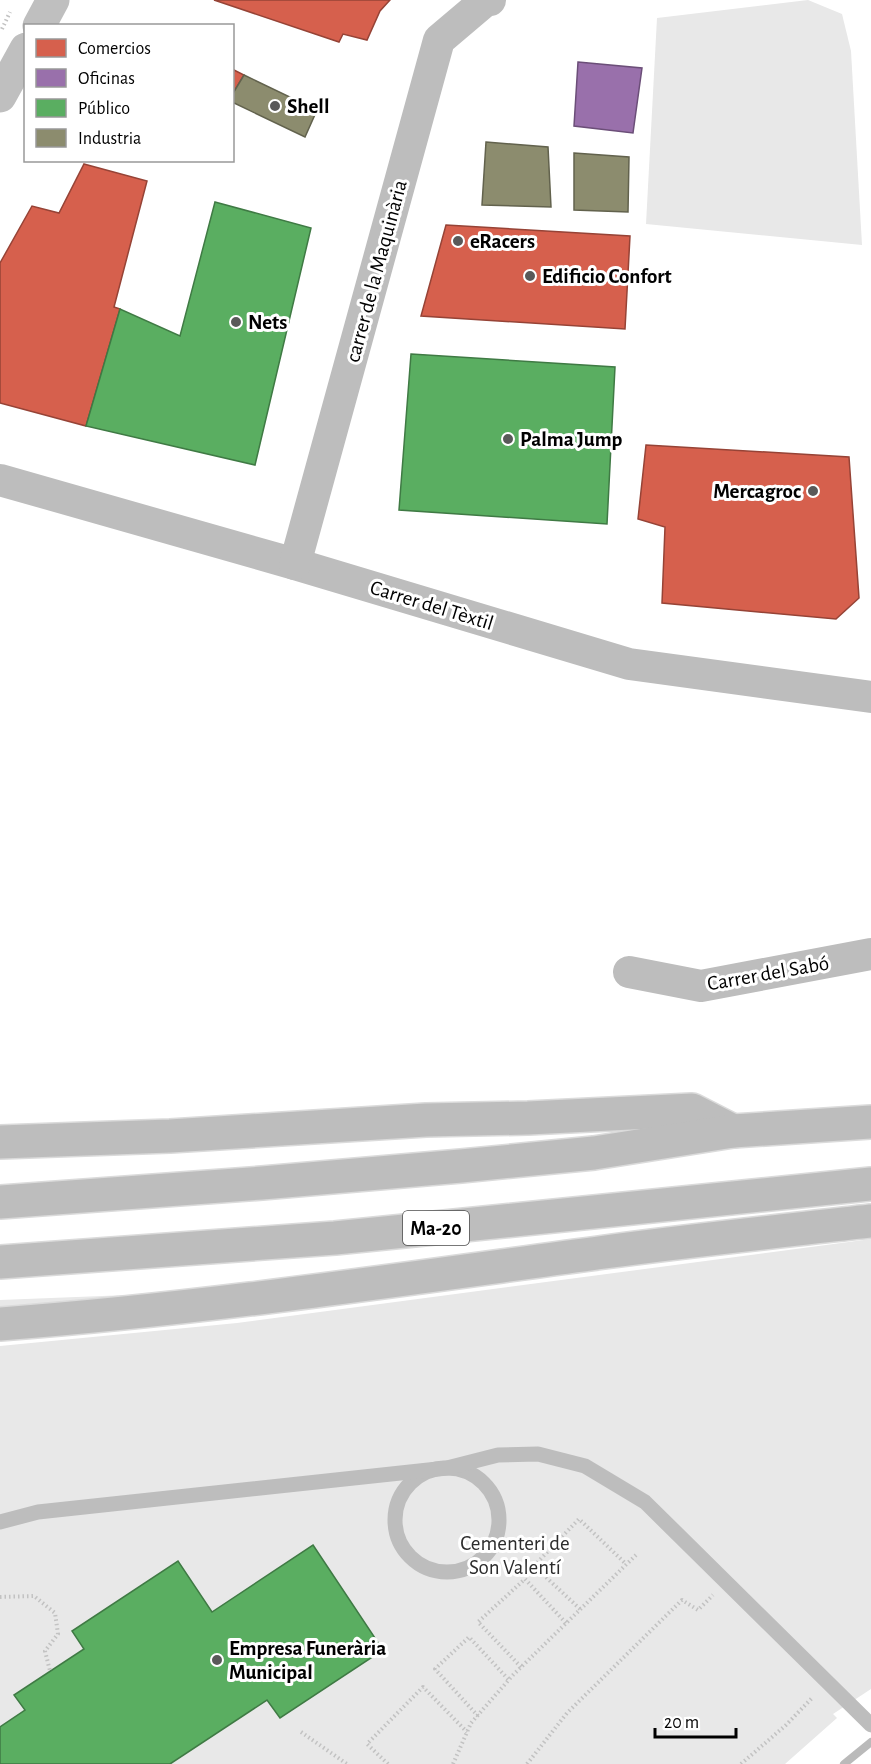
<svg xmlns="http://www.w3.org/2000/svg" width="871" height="1764" font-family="'Alegreya Sans',sans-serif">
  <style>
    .green { fill: #e8e8e8 }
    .shops { fill: #d6604d; stroke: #964336; stroke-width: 1.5 }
    .offices { fill: #9970ab; stroke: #6b4e78; stroke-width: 1.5 }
    .public { fill: #5aae61; stroke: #3f7a44; stroke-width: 1.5 }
    .industry { fill: #8c8c6e; stroke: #62624d; stroke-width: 1.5 }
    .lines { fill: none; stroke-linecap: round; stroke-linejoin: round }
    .stream { stroke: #bababa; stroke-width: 8 }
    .highway-casing { stroke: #dbdbdb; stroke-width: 36 }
    .path { stroke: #c2c2c2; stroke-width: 4; stroke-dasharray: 1.5 3; stroke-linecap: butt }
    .lane { stroke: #bdbdbd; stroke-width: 15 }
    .street { stroke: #bdbdbd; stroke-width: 32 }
    .secondary { stroke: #bfbfbf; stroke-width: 33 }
    .highway { stroke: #bdbdbd; stroke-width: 33 }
    .poi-dot { fill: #595959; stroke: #fff; stroke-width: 2 }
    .labels { text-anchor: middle; stroke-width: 6; stroke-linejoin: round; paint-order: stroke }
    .shield { fill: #fff; stroke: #4c4c4c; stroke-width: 1.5 }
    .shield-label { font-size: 20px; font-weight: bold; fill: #000 }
    .poi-label { font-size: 21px; font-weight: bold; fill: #000; stroke: #fff; text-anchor: start }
    .street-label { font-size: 21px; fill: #000; stroke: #fff }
    .park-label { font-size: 21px; fill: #2c2c2c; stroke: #fff }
  </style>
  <rect width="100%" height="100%" fill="#fff"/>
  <g class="green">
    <polygon points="808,0 842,14 851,51 862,245 646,224 657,18"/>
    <polygon points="871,1239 871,1689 833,1714 837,1718 785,1764 0,1764 0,1346 237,1323"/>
    <polygon points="153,1294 0,1309 0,1300"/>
  </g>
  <g class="shops">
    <polygon points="214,0 390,0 380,11 367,40 343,34 339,42"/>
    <polygon points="232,69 244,75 232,95"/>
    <polygon points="84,164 147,181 114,307 120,309 86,426 0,403 0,263 32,206 59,213"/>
    <polygon points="446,225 630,236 625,329 421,316"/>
    <polygon points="646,445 849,457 859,598 836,619 662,603 665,527 638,519"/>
  </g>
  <polygon class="offices" points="578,62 642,68 633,133 574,126"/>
  <g class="public">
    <polygon points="215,202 311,228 255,465 86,426 120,309 180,336"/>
    <polygon points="411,354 615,367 607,524 399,510"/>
    <polygon points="313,1545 383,1650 280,1718 267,1700 170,1764 0,1764 0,1727 25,1710 14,1695 84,1649 72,1631 178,1561 212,1612"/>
  </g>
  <g class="industry">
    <polygon points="244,75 317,110 305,137 232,102 232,95"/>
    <polygon points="486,142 548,147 551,207 482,205"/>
    <polygon points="574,153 629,157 628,212 574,210"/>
  </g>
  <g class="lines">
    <polyline class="stream" points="844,1764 871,1742"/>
    <g class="highway-casing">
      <g id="highway">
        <polyline points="0,1142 170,1136 426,1120 528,1118 692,1110 733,1131"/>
        <polyline points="0,1202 262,1183 461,1166 594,1153 733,1131 871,1122"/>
        <polyline points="0,1262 335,1238 871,1184"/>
        <path d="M0 1324C202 1309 403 1279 605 1252 693 1240 782 1231 871 1221"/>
      </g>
    </g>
    <g class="path">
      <polyline points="2,29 10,12"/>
      <polyline points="0,1597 34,1596 55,1613 58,1634 45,1651 50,1671"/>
      <polyline points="580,1609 534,1566 579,1519 626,1564"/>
      <polyline points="521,1667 478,1622 525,1579 566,1623"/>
      <polyline points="478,1716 435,1669 469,1637 509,1680"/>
      <polyline points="301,1732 347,1764"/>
      <polyline points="388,1764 367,1744 423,1687 467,1732"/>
      <polyline points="453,1764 471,1723 513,1675 636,1555"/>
      <polyline points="527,1764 567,1713 682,1600 698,1610 713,1595"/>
      <polyline points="741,1764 786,1725 813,1697"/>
    </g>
    <g class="lane">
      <circle cx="447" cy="1520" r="52"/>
      <polyline points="0,1522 38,1512 447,1468 498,1455 538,1454 585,1466 645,1502 871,1725"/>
    </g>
    <g class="street">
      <polyline points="0,480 295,564 629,664 871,697"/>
      <polyline points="295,564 439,40 485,1 490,0"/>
      <polyline points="629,972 701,986 871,954"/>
    </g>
    <g class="secondary">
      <polyline points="39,26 53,0"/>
      <polyline points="0,96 26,49"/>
    </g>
    <use href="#highway" class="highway"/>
  </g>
  <g class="poi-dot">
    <circle cx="275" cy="106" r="6"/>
    <circle cx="458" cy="241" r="6"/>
    <circle cx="530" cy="276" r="6"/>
    <circle cx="236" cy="322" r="6"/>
    <circle cx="508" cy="439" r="6"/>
    <circle cx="813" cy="491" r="6"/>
    <circle cx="217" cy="1660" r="6"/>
  </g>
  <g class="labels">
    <rect class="shield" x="403" y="1211" width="66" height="34" rx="4.5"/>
    <g class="shield-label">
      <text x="436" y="1235">Ma-20</text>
    </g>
    <g class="poi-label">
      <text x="287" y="113">Shell</text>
      <text x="470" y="248">eRacers</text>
      <text x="542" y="283">Edificio Confort</text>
      <text x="248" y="329">Nets</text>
      <text x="520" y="446">Palma Jump</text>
      <text x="801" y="498" text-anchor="end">Mercagroc</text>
      <text x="229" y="1655">Empresa Funerària<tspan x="229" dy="24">Municipal</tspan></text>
    </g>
    <g class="street-label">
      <text transform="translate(376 271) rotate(-75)" y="7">carrer de la Maquinària</text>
      <text transform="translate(432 605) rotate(17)" y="7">Carrer del Tèxtil</text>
      <text transform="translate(768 973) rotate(-10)" y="7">Carrer del Sabó</text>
    </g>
    <g class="park-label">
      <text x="515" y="1550">Cementeri de<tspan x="515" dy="24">Son Valentí</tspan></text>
    </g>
  </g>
  <rect x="24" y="24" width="210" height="138" fill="#ffffff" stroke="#999999" stroke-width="1.5"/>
  <rect x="36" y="39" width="30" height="18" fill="#d6604d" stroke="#999999" stroke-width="1.5"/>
  <text x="78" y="54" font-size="18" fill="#000000">Comercios</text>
  <rect x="36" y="69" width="30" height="18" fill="#9970ab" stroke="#999999" stroke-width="1.5"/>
  <text x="78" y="84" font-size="18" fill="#000000">Oficinas</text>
  <rect x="36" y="99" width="30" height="18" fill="#5aae61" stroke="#999999" stroke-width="1.5"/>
  <text x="78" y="114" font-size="18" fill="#000000">Público</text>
  <rect x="36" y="129" width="30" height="18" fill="#8c8c6e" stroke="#999999" stroke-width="1.5"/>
  <text x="78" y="144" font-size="18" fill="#000000">Industria</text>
  <path d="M655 1728v9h81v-9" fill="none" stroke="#000000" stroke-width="3"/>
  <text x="664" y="1728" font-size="18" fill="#000000" stroke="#ffffff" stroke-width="4.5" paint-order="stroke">20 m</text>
</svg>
